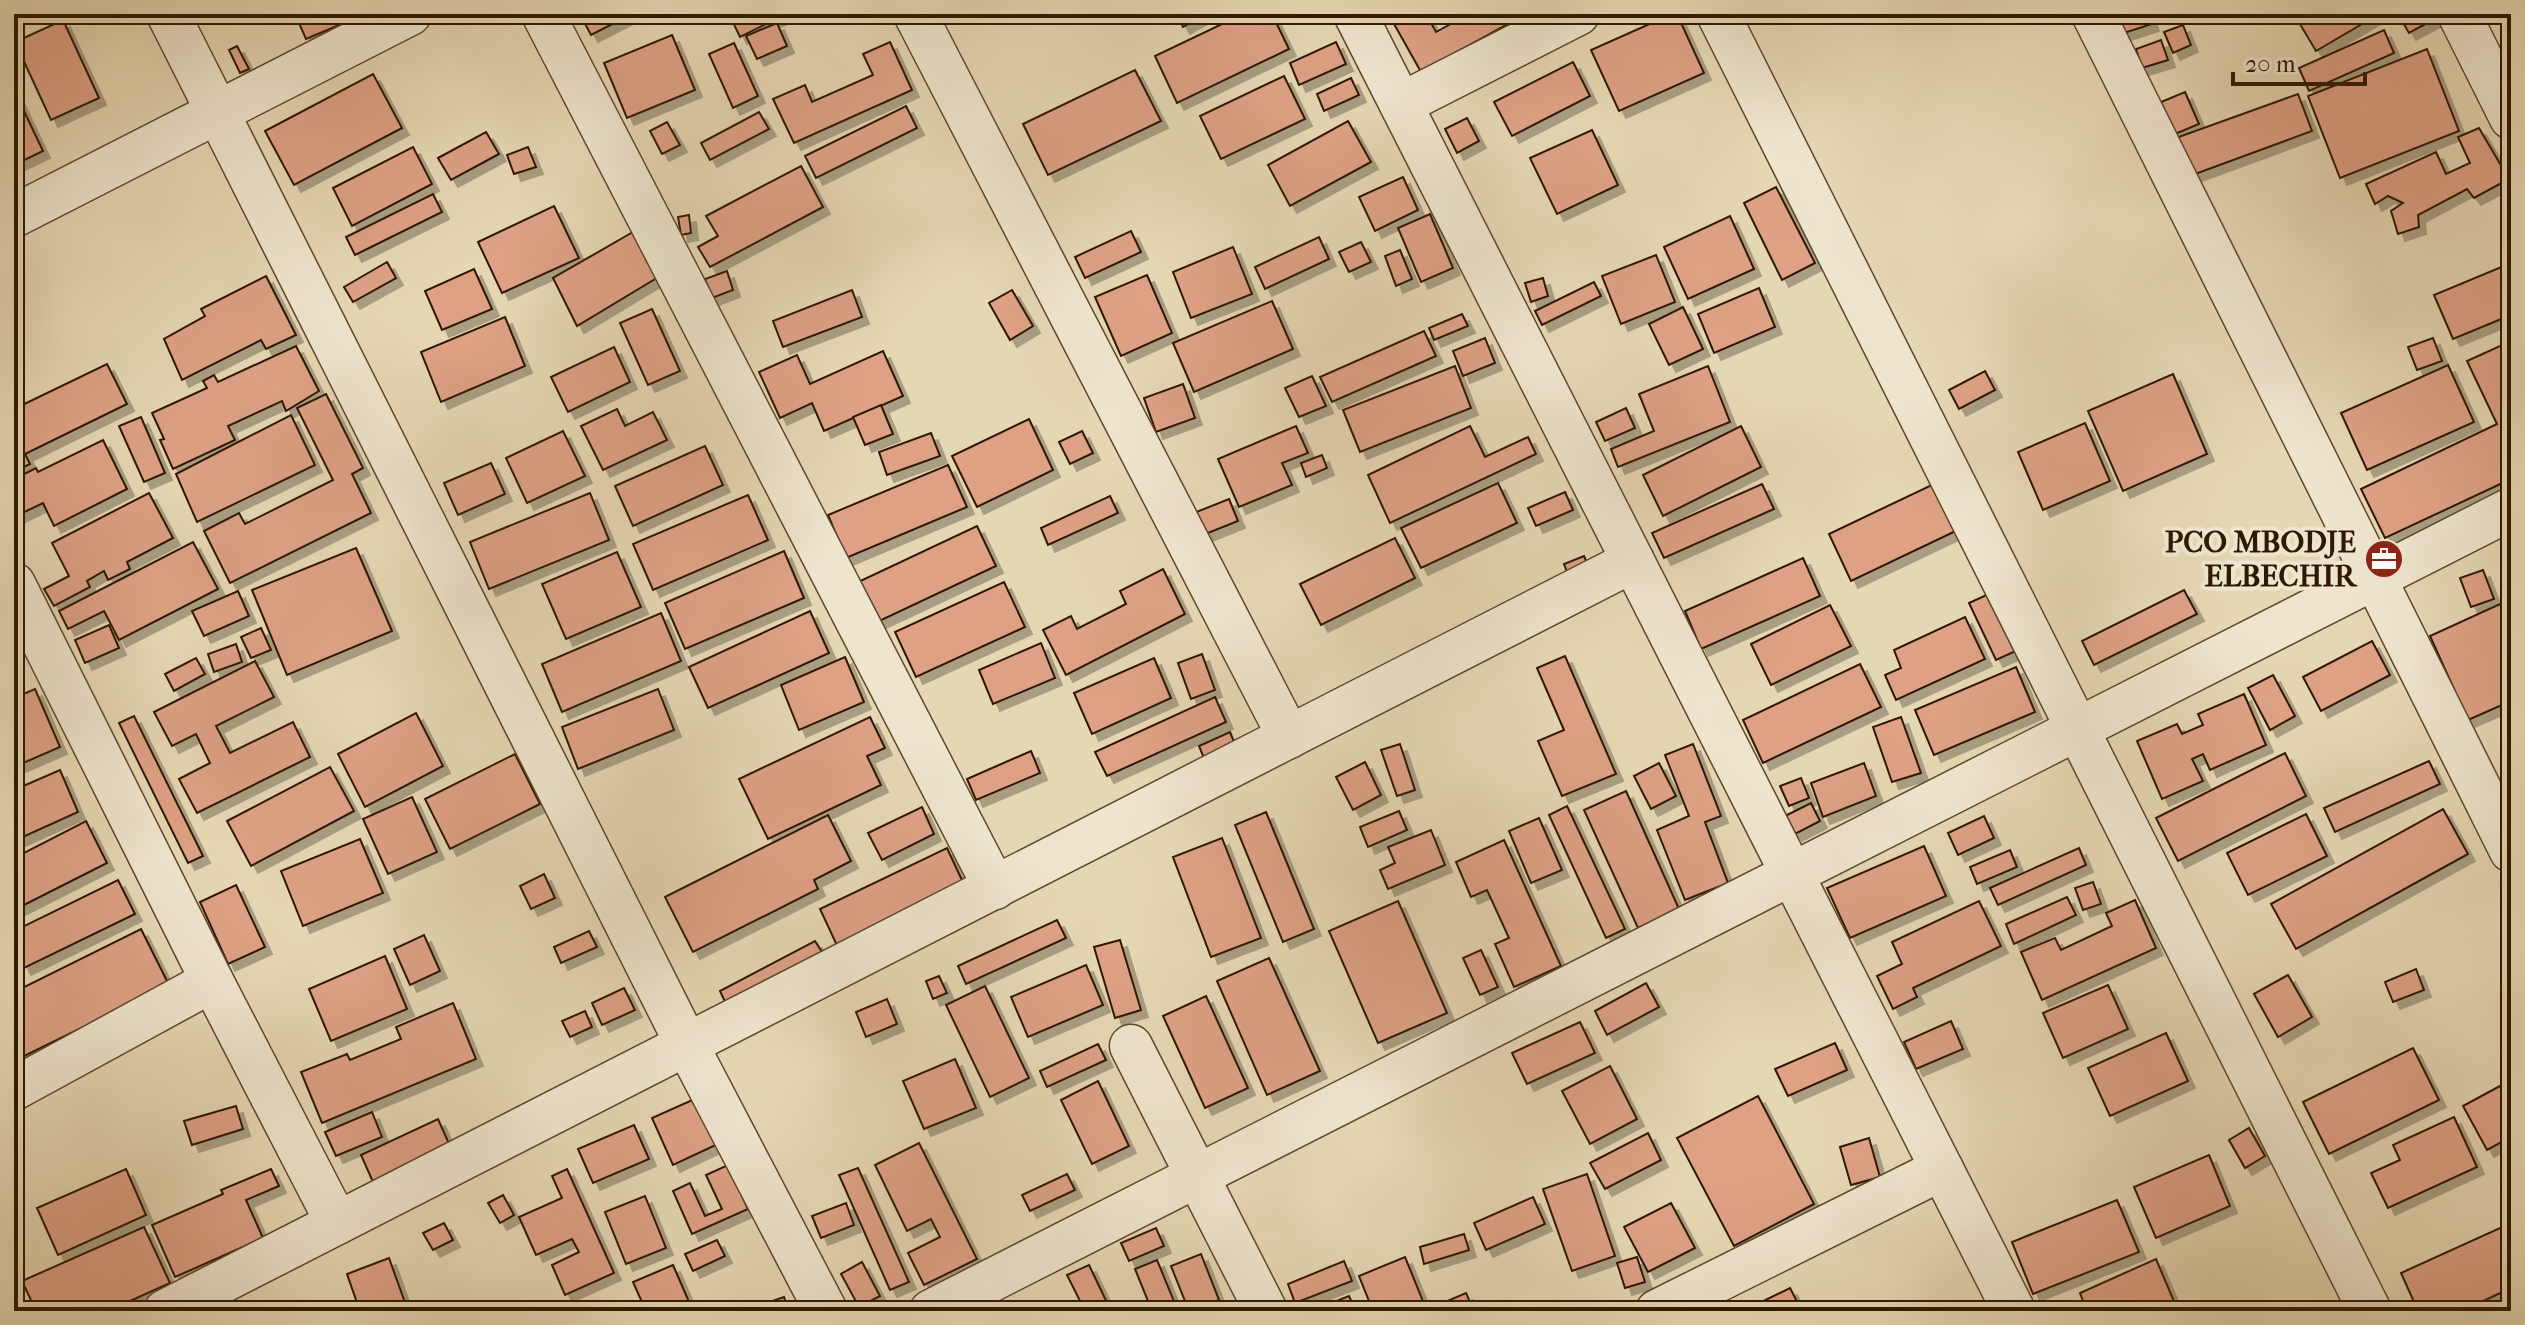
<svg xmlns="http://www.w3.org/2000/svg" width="2525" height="1325" font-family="'IM FELL French Canon',serif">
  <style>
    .building { fill: #dea186; stroke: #2f1900; stroke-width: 2; filter: url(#shadow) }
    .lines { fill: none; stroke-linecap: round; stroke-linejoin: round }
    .minor-casing { stroke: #5d482d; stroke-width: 45 }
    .minor { stroke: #efe5ce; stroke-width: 42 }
    .labels { text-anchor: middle; stroke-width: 8; stroke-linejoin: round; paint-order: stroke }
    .poi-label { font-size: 30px; font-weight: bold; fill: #2f1900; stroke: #efe5ce; text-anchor: end }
  </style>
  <defs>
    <filter id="shadow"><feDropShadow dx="7" dy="7" stdDeviation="0" flood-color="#0004"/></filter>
  </defs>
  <rect width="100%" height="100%" fill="#e6d7b3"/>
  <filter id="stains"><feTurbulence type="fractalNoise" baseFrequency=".0025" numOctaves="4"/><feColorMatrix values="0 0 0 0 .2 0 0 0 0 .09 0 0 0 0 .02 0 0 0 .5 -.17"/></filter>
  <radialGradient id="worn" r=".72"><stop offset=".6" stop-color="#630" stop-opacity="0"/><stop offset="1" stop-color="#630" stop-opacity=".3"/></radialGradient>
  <g class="building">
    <polygon points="295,14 363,14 363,15 306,39"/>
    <polygon points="580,14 632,14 591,35"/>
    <polygon points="729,14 786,14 740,37"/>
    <polygon points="1176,14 1206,14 1183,27"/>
    <polygon points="1243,14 1272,14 1289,49 1177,103 1155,56"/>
    <polygon points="1426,14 1436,32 1454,22 1450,14 1526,14 1421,72 1389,15"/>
    <polygon points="1672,14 1677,14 1704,73 1619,111 1591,50"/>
    <polygon points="2118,14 2148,14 2152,24 2124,33"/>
    <polygon points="2294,14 2379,14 2316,51"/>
    <polygon points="2398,14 2430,14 2433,20 2409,33"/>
    <polygon points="63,20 99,98 51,120 15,42"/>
    <polygon points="777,23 787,46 757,59 746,36"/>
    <polygon points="2183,25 2191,45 2173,53 2164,32"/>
    <polygon points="2384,30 2394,53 2309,91 2299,68"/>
    <polygon points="672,35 695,90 627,118 604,63"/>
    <polygon points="2161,40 2168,60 2142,68 2136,49"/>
    <polygon points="890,42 912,90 794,143 773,99 805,85 812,102 873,75 863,54"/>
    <polygon points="1336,42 1346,64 1299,85 1290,63"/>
    <polygon points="734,43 758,96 733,108 709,54"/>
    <polygon points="237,46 249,69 240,73 229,50"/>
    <polygon points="2427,49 2459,131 2340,178 2308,96"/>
    <polygon points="1573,62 1590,96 1512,136 1494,102"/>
    <polygon points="1135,70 1161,121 1048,175 1023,124"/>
    <polygon points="373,74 402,128 294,185 265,131"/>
    <polygon points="1284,76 1305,119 1221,159 1200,116"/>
    <polygon points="1351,78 1359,95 1324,111 1317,94"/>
    <polygon points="14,90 43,151 14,165"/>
    <polygon points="2185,92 2199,124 2175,134 2161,102"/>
    <polygon points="2298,94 2312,131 2187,177 2173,139"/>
    <polygon points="906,106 917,128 816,178 805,156"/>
    <polygon points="759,112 769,129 710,160 701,143"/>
    <polygon points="1467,118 1479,141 1457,153 1445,129"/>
    <polygon points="1348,121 1371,162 1290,206 1268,165"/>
    <polygon points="667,122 680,145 662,154 650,131"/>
    <polygon points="2479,128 2509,179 2474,198 2467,189 2418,215 2419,227 2398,234 2391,211 2403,203 2388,196 2375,204 2366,184 2436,152 2446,174 2470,163 2458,137"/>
    <polygon points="1592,130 1618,185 1557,214 1530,158"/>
    <polygon points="486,132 499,154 451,180 438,158"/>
    <polygon points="413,147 432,184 352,226 333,188"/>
    <polygon points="528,147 536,167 514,174 507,155"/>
    <polygon points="801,166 823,207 710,267 698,247 718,236 706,216"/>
    <polygon points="1403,177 1418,210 1375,231 1359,197"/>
    <polygon points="1776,187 1815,263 1782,280 1744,203"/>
    <polygon points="433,194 442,212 355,255 346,237"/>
    <polygon points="554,206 579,258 502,293 478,242"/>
    <polygon points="1430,214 1453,268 1421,282 1398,228"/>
    <polygon points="689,215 691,233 681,235 678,217"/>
    <polygon points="1730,216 1754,269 1688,299 1664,247"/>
    <polygon points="1131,231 1141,252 1085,278 1075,257"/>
    <polygon points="633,232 665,273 577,326 553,278"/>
    <polygon points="1319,237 1329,259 1265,289 1255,267"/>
    <polygon points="1361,242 1371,262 1349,272 1339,252"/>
    <polygon points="1233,247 1252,294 1191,318 1173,272"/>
    <polygon points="1400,250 1412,279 1396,286 1385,256"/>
    <polygon points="1656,255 1675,302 1621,324 1602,276"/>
    <polygon points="387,262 396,278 353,302 344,287"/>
    <polygon points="2511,263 2511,315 2453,339 2434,295"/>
    <polygon points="474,269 492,309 442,330 425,291"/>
    <polygon points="727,271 733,290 712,298 705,279"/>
    <polygon points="1147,275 1172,333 1121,356 1095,297"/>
    <polygon points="266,276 296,335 266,349 261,340 182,380 164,339 205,316 201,309"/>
    <polygon points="1543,278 1548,296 1531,302 1525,283"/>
    <polygon points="1594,282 1601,296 1542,325 1535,311"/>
    <polygon points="1759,288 1775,327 1714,353 1698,314"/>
    <polygon points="852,290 862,317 783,347 773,321"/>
    <polygon points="1012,290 1033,326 1010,340 989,303"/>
    <polygon points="1272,301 1293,349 1194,392 1173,343"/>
    <polygon points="1683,307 1703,349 1669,365 1649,324"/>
    <polygon points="652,309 680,371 648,385 620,323"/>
    <polygon points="1462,314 1468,326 1434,340 1429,328"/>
    <polygon points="505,317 525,366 441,402 421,352"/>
    <polygon points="1424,331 1436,356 1332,402 1320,377"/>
    <polygon points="1485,338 1495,363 1463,376 1453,351"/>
    <polygon points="2433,338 2442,361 2417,370 2408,347"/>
    <polygon points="2511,341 2511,479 2385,538 2361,489 2497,424 2467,361"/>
    <polygon points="296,346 319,391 286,411 282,401 228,426 235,440 173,469 160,440 164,439 152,413 207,388 203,381 214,375 218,382"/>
    <polygon points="614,347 630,382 568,412 551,377"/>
    <polygon points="883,351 903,396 824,431 812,403 780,418 759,372 797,355 810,384"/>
    <polygon points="107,364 127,404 25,454 30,464 14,472 14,409"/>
    <polygon points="2448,365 2474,422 2367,470 2341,413"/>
    <polygon points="1455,366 1471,408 1360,452 1343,410"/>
    <polygon points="1708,366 1730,422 1618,467 1611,449 1654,431 1639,394"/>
    <polygon points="1985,371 1995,390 1959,409 1949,390"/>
    <polygon points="2173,374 2207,454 2123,491 2088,411"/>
    <polygon points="1312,376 1326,406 1299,417 1285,388"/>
    <polygon points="1183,384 1195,418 1156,432 1144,398"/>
    <polygon points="326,394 363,468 352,474 371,513 230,583 204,531 239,513 245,524 333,480 297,408"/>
    <polygon points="881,405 893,434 865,445 853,417"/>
    <polygon points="1626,408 1635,428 1605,441 1596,422"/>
    <polygon points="617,409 625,426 653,412 667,440 603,470 581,426"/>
    <polygon points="291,415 315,465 197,522 176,474"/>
    <polygon points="141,417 165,473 144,482 119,426"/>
    <polygon points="1029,419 1053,470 977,507 952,456"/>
    <polygon points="2085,423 2110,481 2043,510 2018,452"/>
    <polygon points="1296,426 1308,453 1282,463 1292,485 1239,507 1218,459"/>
    <polygon points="1470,426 1485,457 1528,437 1536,454 1390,523 1368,475"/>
    <polygon points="1741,426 1761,467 1663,516 1643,475"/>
    <polygon points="563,431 585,476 527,503 506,458"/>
    <polygon points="1082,431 1093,453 1070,464 1059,442"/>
    <polygon points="931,433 940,456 887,475 879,452"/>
    <polygon points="103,440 127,489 54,526 43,503 14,517 14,479 36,468 38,472"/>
    <polygon points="705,446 723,485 633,526 615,486"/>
    <polygon points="1322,455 1327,468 1306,477 1301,463"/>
    <polygon points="491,463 505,494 458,515 444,483"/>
    <polygon points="948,465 967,507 846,558 828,515"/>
    <polygon points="1938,482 1960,529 1851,581 1829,534"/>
    <polygon points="1498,483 1517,523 1421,568 1401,528"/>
    <polygon points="1762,484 1774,509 1664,558 1652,533"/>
    <polygon points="1565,492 1573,510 1536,526 1528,508"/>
    <polygon points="149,493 173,538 127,562 130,569 108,580 104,571 87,581 90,587 54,606 44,589 69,576 52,543"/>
    <polygon points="590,493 609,540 489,589 470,542"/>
    <polygon points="748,495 768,540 653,590 633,544"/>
    <polygon points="1110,496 1118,513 1048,545 1041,528"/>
    <polygon points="1229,499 1238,521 1203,535 1194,513"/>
    <polygon points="977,526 996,566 873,624 854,584"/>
    <polygon points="1395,538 1415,578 1321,625 1300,584"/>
    <polygon points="193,542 218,589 119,640 104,611 68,629 59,611"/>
    <polygon points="356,548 392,631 287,675 252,590"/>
    <polygon points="784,551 804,598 685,649 665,603"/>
    <polygon points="617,552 641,607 566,639 542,584"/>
    <polygon points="1584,556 1593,577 1572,585 1564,564"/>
    <polygon points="1803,558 1820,596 1701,649 1685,611"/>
    <polygon points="1163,569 1185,614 1066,675 1043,630 1071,616 1077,629 1126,604 1120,591"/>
    <polygon points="2483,570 2494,599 2471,607 2460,578"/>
    <polygon points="1004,582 1025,627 916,677 895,632"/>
    <polygon points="2004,587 2031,644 1996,660 1969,603"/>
    <polygon points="2184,590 2197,614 2094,665 2082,641"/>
    <polygon points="238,591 249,616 204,636 192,611"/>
    <polygon points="2500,604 2511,628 2511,701 2468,720 2430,636"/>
    <polygon points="1830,605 1851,646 1771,685 1751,644"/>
    <polygon points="810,611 829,653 708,708 689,667"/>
    <polygon points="661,613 681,661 562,712 542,664"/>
    <polygon points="1965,617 1985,659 1896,700 1885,675 1901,668 1894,650"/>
    <polygon points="109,625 119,648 85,663 75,640"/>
    <polygon points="261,628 271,650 251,658 241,637"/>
    <polygon points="2372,641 2390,675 2321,711 2303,677"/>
    <polygon points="1041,643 1055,678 993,704 979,670"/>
    <polygon points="236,644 242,662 214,672 208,654"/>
    <polygon points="1202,654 1215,690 1191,699 1178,663"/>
    <polygon points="1565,656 1616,774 1562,796 1538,741 1564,730 1537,668"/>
    <polygon points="845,657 864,702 799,730 781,685"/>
    <polygon points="196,658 205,674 174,691 165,674"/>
    <polygon points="1154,658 1171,698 1092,734 1074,693"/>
    <polygon points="255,661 274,697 216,726 230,753 293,722 310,757 197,813 179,779 210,763 196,734 172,746 154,712"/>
    <polygon points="1860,664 1881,707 1763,763 1743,720"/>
    <polygon points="2016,667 2035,712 1934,755 1915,710"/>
    <polygon points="2273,675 2295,716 2270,730 2248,688"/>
    <polygon points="35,689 60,747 14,767 14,698"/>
    <polygon points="658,689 674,730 578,769 562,727"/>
    <polygon points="2244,694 2266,745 2210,770 2203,754 2192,759 2203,781 2162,799 2137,741 2177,724 2182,734 2203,725 2198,714"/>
    <polygon points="1215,697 1226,722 1107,776 1095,752"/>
    <polygon points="416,713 443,766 365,807 338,754"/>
    <polygon points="134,716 203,856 188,863 119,723"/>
    <polygon points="870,717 885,748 867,756 881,785 768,839 739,779"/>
    <polygon points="1901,717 1921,773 1892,782 1873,727"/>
    <polygon points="1230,732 1237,749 1206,763 1199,746"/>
    <polygon points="1400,744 1415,790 1397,796 1381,750"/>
    <polygon points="1693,744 1721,816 1705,822 1728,883 1685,900 1657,830 1689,816 1665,755"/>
    <polygon points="1031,751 1040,773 976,800 967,779"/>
    <polygon points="2285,753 2306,796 2178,861 2156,818"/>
    <polygon points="515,754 540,804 450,849 425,799"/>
    <polygon points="2429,761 2440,784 2335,832 2324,808"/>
    <polygon points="1365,762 1381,795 1353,810 1336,777"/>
    <polygon points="1659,763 1676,796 1651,809 1634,776"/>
    <polygon points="1864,763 1876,796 1823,817 1811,783"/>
    <polygon points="330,767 354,811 251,866 227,821"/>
    <polygon points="60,770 78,812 14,841 14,790"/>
    <polygon points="1801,778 1809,798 1789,806 1780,786"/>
    <polygon points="1626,791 1679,909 1638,928 1584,810"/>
    <polygon points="412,797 437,852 388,874 363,819"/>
    <polygon points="1811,803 1820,821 1795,834 1785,816"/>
    <polygon points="1567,806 1625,929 1606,938 1549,815"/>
    <polygon points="922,807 934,834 882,860 868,833"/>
    <polygon points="2443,809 2468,854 2296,949 2271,904"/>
    <polygon points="1399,811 1407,830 1368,847 1360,827"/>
    <polygon points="1266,812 1314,929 1283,942 1235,825"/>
    <polygon points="2306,814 2327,856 2248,895 2227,853"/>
    <polygon points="828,815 851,861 814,880 818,889 693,952 665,897"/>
    <polygon points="1984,816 1994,838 1958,855 1948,833"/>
    <polygon points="1539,818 1562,870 1531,883 1509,831"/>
    <polygon points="86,821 107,863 14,910 14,858"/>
    <polygon points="1431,830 1445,865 1388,889 1380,870 1395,863 1388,847"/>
    <polygon points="1222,838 1261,938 1211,957 1173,857"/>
    <polygon points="360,839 383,893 303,926 281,871"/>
    <polygon points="1504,840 1561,966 1514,987 1495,944 1509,938 1487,890 1471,897 1456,862"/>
    <polygon points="1924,846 1946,896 1850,938 1827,888"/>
    <polygon points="947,848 967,891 840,952 820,909"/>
    <polygon points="2079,848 2086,865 1998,905 1990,888"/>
    <polygon points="2010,850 2017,867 1977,884 1970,867"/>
    <polygon points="544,874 555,898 531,909 520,886"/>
    <polygon points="118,880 135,914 24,968 14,946 14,931"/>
    <polygon points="2093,882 2101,904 2083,910 2075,888"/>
    <polygon points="236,885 265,947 228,964 200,902"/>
    <polygon points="2067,897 2076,915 2014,944 2006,924"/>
    <polygon points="2135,900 2156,948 2042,1000 2021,952 2055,938 2061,950 2112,926 2106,913"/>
    <polygon points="1398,901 1447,1013 1378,1043 1329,931"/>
    <polygon points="1979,901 2001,946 1913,988 1917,997 1893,1009 1877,976 1902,964 1892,942"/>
    <polygon points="1057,920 1066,938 966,984 958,966"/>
    <polygon points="141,929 169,985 14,1061 14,992"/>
    <polygon points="589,931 597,947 561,963 554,947"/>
    <polygon points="424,935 440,971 410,985 394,949"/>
    <polygon points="1120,940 1141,1010 1115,1018 1094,947"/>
    <polygon points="815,941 822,952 726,1004 720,991"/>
    <polygon points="1481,950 1498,987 1480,995 1463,958"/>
    <polygon points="385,956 407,1009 331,1041 309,989"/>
    <polygon points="1269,958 1320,1071 1267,1095 1217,981"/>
    <polygon points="1086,965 1103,1005 1028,1037 1011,997"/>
    <polygon points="2416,969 2424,990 2393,1002 2385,982"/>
    <polygon points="2288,975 2312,1017 2278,1037 2254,994"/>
    <polygon points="939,976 947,993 933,999 926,981"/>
    <polygon points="1646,983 1659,1007 1607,1035 1595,1011"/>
    <polygon points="2108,985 2128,1029 2063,1058 2043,1013"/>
    <polygon points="985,986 1029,1078 990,1097 946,1005"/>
    <polygon points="624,988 635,1010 602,1025 592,1003"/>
    <polygon points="1206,996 1248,1088 1205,1108 1163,1016"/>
    <polygon points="887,999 897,1024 866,1037 856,1012"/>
    <polygon points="453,1003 476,1059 322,1123 301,1072 347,1054 350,1060 401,1039 396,1027"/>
    <polygon points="585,1011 592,1027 570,1037 562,1021"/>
    <polygon points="1951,1021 1963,1049 1916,1069 1904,1042"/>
    <polygon points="1580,1022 1595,1053 1527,1084 1512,1053"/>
    <polygon points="2166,1033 2188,1081 2110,1116 2088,1068"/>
    <polygon points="1835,1043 1847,1070 1788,1096 1775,1069"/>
    <polygon points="1098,1044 1106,1060 1047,1087 1040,1071"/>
    <polygon points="2413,1048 2439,1100 2329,1154 2303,1102"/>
    <polygon points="955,1059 976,1108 924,1129 903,1081"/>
    <polygon points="1610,1066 1637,1119 1590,1144 1562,1091"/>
    <polygon points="2511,1080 2511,1137 2487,1150 2463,1106"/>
    <polygon points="1098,1081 1129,1146 1092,1164 1061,1100"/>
    <polygon points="1758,1096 1814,1204 1734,1246 1677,1138"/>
    <polygon points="699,1097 720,1143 673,1165 652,1118"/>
    <polygon points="236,1106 243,1129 192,1145 184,1121"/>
    <polygon points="372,1112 382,1137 336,1156 325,1132"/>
    <polygon points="2454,1117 2477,1167 2388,1208 2371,1173 2400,1160 2393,1145"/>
    <polygon points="438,1119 450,1146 373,1182 361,1155"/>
    <polygon points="634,1125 649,1159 593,1183 578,1149"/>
    <polygon points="2249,1128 2265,1156 2245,1168 2229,1140"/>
    <polygon points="1648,1133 1661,1160 1605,1189 1590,1163"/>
    <polygon points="1869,1138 1880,1177 1851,1185 1840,1147"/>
    <polygon points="919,1143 977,1259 924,1285 908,1253 940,1237 931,1219 907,1231 875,1165"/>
    <polygon points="2209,1155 2230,1206 2156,1238 2134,1187"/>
    <polygon points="728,1165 748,1209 692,1234 673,1191 690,1183 705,1216 722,1209 706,1175"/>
    <polygon points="858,1168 909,1282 890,1290 839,1175"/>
    <polygon points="126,1169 146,1215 58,1255 37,1208"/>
    <polygon points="271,1169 279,1186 246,1200 263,1238 175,1277 152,1225 223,1194 221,1190"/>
    <polygon points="567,1169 614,1273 565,1295 552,1265 579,1252 572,1239 536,1255 519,1217 562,1198 552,1176"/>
    <polygon points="1067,1174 1075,1190 1030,1211 1022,1195"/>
    <polygon points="1587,1174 1615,1256 1572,1271 1543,1189"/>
    <polygon points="503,1195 514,1215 500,1223 488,1203"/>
    <polygon points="645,1196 666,1248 626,1264 605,1212"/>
    <polygon points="1533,1197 1545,1224 1486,1250 1474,1223"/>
    <polygon points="2117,1200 2139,1252 2033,1294 2012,1242"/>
    <polygon points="846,1203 854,1225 821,1238 812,1216"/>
    <polygon points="1671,1203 1695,1248 1648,1272 1624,1227"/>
    <polygon points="444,1223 453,1240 433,1250 423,1233"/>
    <polygon points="2511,1223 2511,1288 2462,1311 2418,1311 2401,1273"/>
    <polygon points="144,1227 170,1283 108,1311 36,1311 22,1281"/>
    <polygon points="1156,1228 1164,1246 1129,1261 1121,1243"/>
    <polygon points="1464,1234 1469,1250 1424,1264 1420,1247"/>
    <polygon points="717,1240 725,1256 693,1271 685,1254"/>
    <polygon points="1201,1254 1219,1300 1189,1311 1171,1266"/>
    <polygon points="1405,1257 1427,1311 1373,1311 1359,1276"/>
    <polygon points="1637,1257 1645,1282 1625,1288 1617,1263"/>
    <polygon points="389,1258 408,1311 360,1311 347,1274"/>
    <polygon points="2156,1259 2176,1306 2164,1311 2087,1311 2080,1293"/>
    <polygon points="1157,1260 1178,1311 1152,1311 1135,1269"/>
    <polygon points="1344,1261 1352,1281 1295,1303 1288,1284"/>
    <polygon points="862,1262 880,1296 859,1307 841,1274"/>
    <polygon points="673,1265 693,1311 646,1311 633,1282"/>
    <polygon points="1089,1265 1111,1311 1085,1311 1067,1275"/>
    <polygon points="1790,1288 1802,1311 1743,1311"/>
    <polygon points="1466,1293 1474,1311 1441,1311 1438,1305"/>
    <polygon points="1349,1296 1356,1311 1311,1311"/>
    <polygon points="784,1297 789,1311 757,1311 755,1307"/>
  </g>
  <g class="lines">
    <g class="minor-casing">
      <g id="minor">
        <polyline points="168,14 687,1045 826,1311"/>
        <polyline points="543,14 995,888"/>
        <polyline points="915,14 1289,737"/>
        <polyline points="1355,14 2014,1311"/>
        <polyline points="1718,14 2370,1311"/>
        <polyline points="2093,14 2511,851"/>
        <polyline points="2459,14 2511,118"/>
        <polyline points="1401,104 1578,14"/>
        <polyline points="14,216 410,14"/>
        <polyline points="14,584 212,981 337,1223"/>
        <polyline points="1131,1046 1266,1311"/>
        <polyline points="14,1089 212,981"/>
        <polyline points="165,1311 1633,561"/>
        <polyline points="931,1311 2511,509"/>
        <polyline points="1657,1311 1942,1169"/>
      </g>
    </g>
    <use href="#minor" class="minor"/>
  </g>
  <defs>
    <g id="office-disc" transform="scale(2)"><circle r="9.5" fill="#8f2418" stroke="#efe5ce"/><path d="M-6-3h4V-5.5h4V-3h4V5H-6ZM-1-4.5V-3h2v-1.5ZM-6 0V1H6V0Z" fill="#fff"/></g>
  </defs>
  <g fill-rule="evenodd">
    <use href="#office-disc" x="2384" y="559"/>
  </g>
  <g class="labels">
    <g class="poi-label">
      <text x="2356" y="552">PCO MBODJE<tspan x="2356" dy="34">ELBECHIR</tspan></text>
    </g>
  </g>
  <rect width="2525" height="1325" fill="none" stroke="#e6d7b3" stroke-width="48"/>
  <rect x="16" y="16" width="2493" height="1293" fill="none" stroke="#2f1900" stroke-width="4"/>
  <rect x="24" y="24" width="2477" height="1277" fill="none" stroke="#2f1900" stroke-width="2"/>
  <path d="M2233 72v12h132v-12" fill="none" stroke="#2f1900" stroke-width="4"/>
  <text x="2245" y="72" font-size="24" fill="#2f1900" stroke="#efe5ce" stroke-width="6" paint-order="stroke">20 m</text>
  <rect width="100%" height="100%" filter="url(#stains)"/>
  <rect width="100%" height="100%" fill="url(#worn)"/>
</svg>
